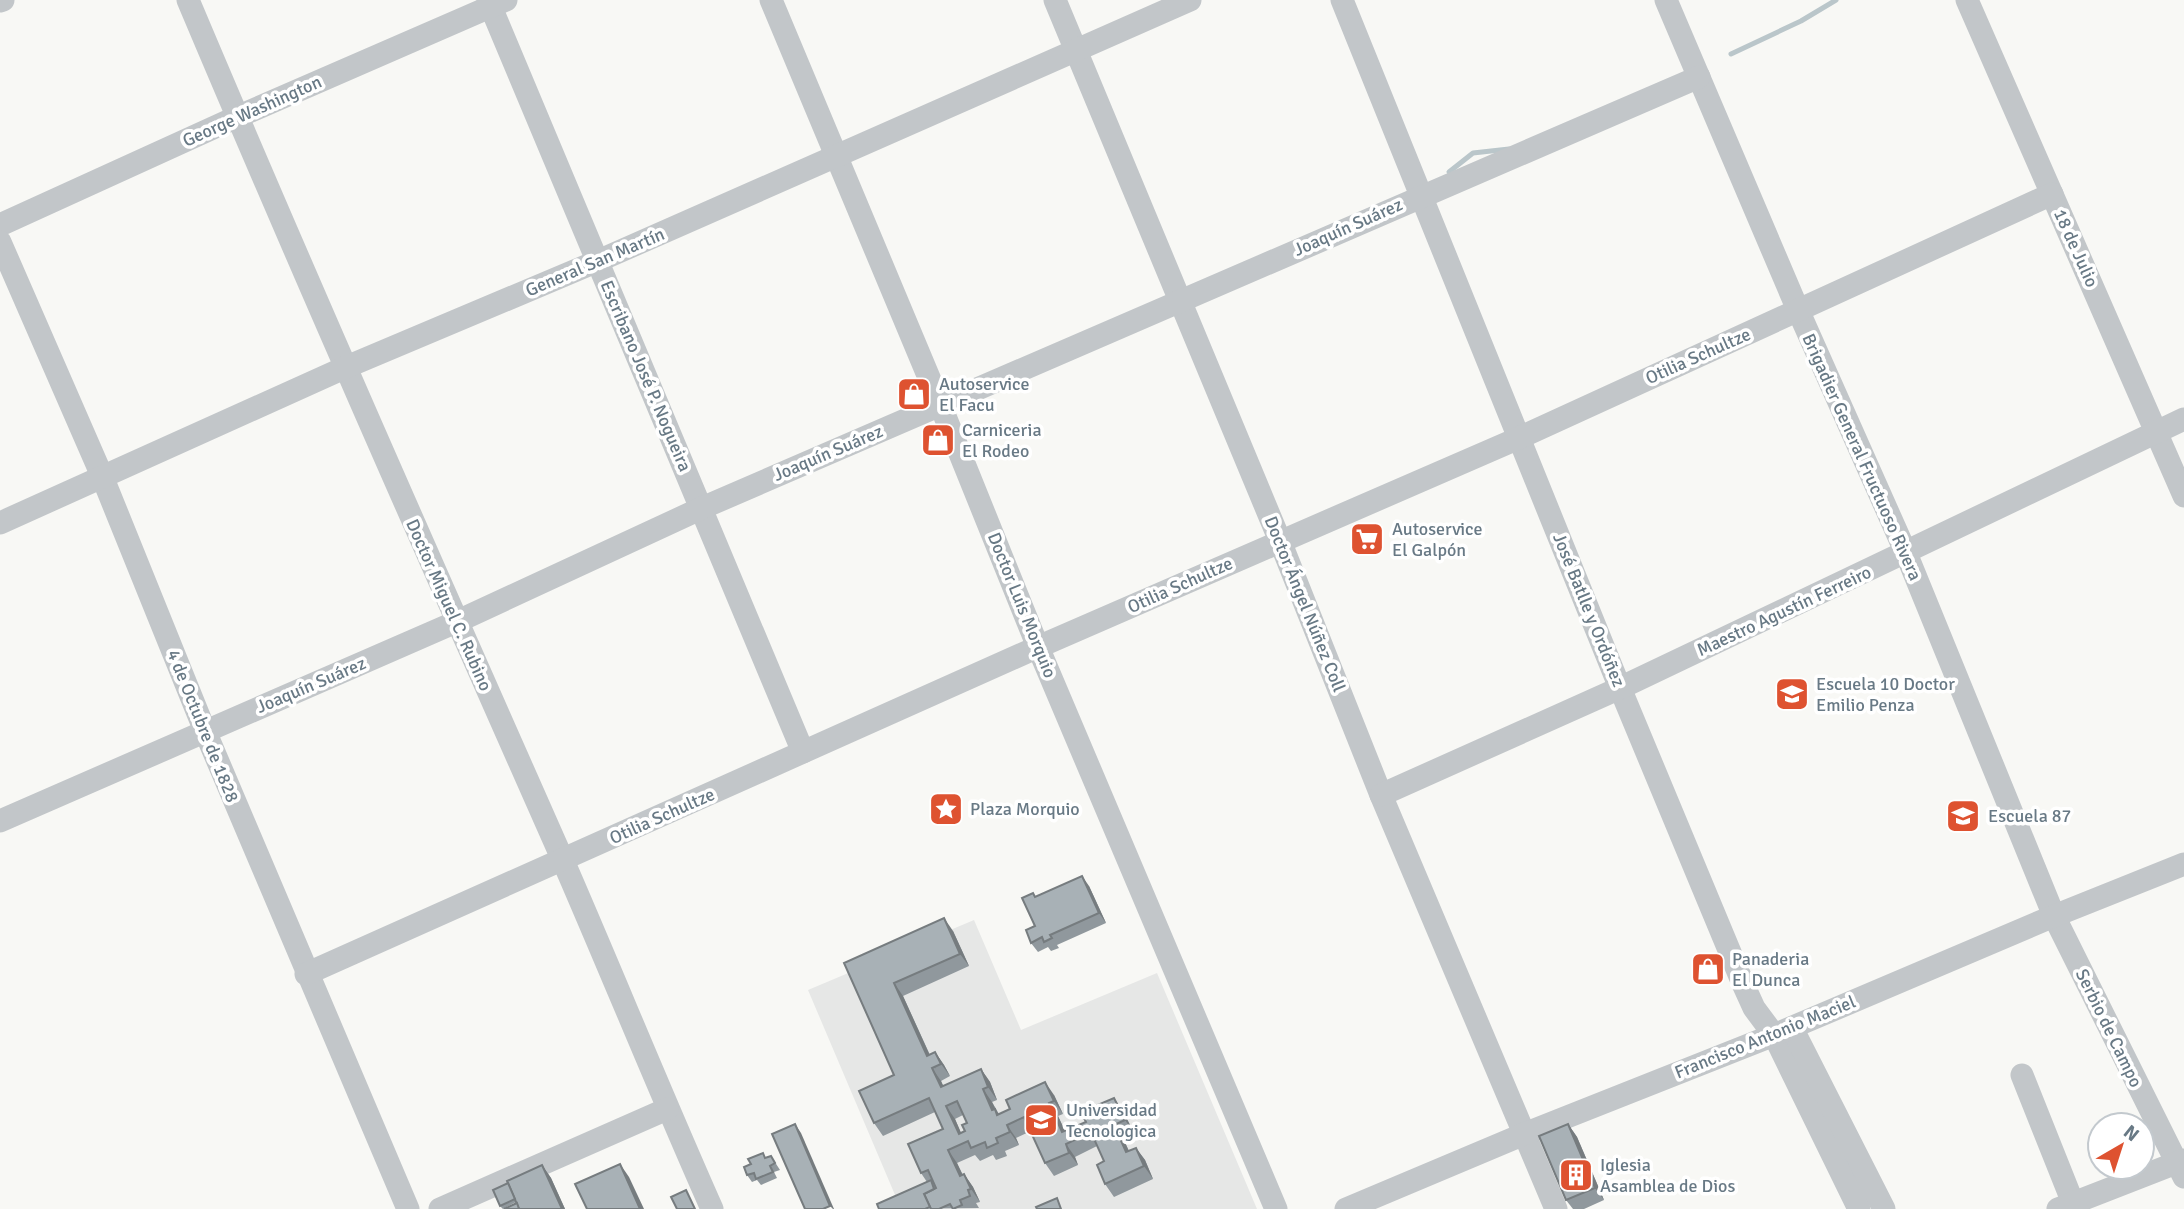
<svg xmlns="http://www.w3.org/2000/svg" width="2184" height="1209" font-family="Signika,sans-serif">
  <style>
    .built { fill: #e6e7e6 }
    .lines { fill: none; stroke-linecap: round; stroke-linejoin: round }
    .stream { stroke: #bac6ca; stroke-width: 5 }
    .minor { stroke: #c2c6c9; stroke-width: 23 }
    .wall { fill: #90989d; fill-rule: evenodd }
    .shaded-wall { fill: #767c7f }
    .building { fill: #a8b1b6; stroke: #767c7f; stroke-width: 2; fill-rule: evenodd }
    .labels { text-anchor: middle; stroke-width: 7; stroke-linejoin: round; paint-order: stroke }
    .street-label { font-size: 18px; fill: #687985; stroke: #fff }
    .poi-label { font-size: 18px; fill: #687985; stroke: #fff; text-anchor: start }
  </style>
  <rect width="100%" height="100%" fill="#f8f8f5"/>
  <polygon class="built" points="974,920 1021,1030 1157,973 1257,1209 901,1209 808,990"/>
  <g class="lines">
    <g class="stream">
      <polyline points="1731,54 1801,21 1836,0"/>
      <polyline points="1449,172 1473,153 1509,149"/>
    </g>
    <g class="minor">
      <path d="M188 0C309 287 435 571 561 856 612 973 660 1092 712 1209"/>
      <polyline points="488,0 803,752"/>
      <polyline points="771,0 940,404 1038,647 1276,1209"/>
      <polyline points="1055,0 1280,541 1381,795 1556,1209"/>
      <polyline points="1342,0 1620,688 1744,986 1754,1008 1774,1035 1859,1209"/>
      <polyline points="1666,0 1798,310 1906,553 2054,916 2184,1177"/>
      <polyline points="1967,0 2184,496"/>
      <polyline points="0,1 3,0"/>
      <polyline points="0,225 237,117 506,0"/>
      <polyline points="0,242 102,476 205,731 408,1209"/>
      <polyline points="0,523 344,368 598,261 1190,0"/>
      <polyline points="1381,795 1620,688 2184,419"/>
      <polyline points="0,821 456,622 702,508 1699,77"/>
      <polyline points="306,974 1038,647 1519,438 2052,194"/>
      <polyline points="1792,1028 1884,1209"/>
      <polyline points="2022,1075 2073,1203"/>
      <polyline points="440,1209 667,1109"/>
      <polyline points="1346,1209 1524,1134 1774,1035 2054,916 2184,864"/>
      <polyline points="2058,1209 2184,1160"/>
    </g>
  </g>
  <g class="wall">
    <polygon points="1089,886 1106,923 1057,945 1059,948 1051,951 1048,947 1038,952 1031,943 1035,926 1033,893 1035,897"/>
    <path d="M953 931 969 966 903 996 930 1055 935 1052 944 1065 950 1076 941 1081 943 1086 981 1069 990 1082 997 1100 992 1102 999 1114 1054 1095 1063 1114 1058 1116 1065 1131 1123 1111 1134 1133 1123 1138 1129 1151 1136 1148 1145 1160 1153 1179 1114 1197 1105 1184 1104 1161 1097 1146 1075 1157 1078 1165 1054 1176 1045 1163 1031 1131 1016 1138 1019 1145 1005 1151 1007 1156 996 1160 993 1155 980 1161 975 1155 957 1163 963 1175 964 1174 973 1187 980 1202 976 1203 979 1208 879 1209 927 1182 921 1173 943 1129 935 1112 883 1136 874 1123 894 1075 844 963ZM963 1115 967 1123 965 1131 961 1133 955 1119Z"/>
    <polygon points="1568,1124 1577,1137 1604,1200 1584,1209 1573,1209 1566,1200"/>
    <polygon points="771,1156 780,1170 774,1172 777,1178 761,1185 757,1180 752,1182 747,1175 766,1158"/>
    <polygon points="542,1165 551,1178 565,1209 504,1209 517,1203 516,1202 503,1209 500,1206"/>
  </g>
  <g class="shaded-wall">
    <polygon points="1082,876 1089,886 1106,923 1099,913"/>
    <polygon points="944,918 953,931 969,966 960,954"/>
    <polygon points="894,983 903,996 936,1069 927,1056"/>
    <polygon points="935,1052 944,1065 950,1076 941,1064"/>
    <polygon points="932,1068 941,1081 950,1100 941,1087"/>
    <polygon points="981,1069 990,1082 997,1100 988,1087"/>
    <polygon points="1045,1082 1054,1095 1063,1114 1054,1101"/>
    <polygon points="983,1089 992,1102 996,1110 1004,1122 992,1110"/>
    <polygon points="1114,1098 1123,1111 1134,1133 1125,1120"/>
    <polygon points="1049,1103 1058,1116 1070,1142 1062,1132"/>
    <polygon points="946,1106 955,1119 965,1142 959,1134"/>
    <polygon points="795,1124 801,1133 834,1209 833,1209 830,1206"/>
    <polygon points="1568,1124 1577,1137 1604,1200 1595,1188"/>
    <polygon points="1007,1125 1016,1138 1019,1145 1010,1132"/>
    <polygon points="1114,1125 1123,1138 1135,1165 1126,1152"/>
    <polygon points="1066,1144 1075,1157 1078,1165 1069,1153"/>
    <polygon points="1136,1148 1145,1160 1153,1179 1144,1166"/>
    <polygon points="948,1150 957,1163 969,1189 960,1176"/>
    <polygon points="620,1164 629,1177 644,1209 640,1209"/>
    <polygon points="542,1165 551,1178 565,1209 562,1209"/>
    <polygon points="964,1174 973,1187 980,1202 971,1189"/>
  </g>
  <g class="building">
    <polygon points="1082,876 1099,913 1050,935 1052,938 1044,942 1042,937 1031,943 1026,930 1035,926 1022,898 1033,893 1035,897"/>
    <path d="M944 918 960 954 894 983 927 1056 935 1052 941 1064 932 1068 941 1087 981 1069 988 1087 983 1089 992 1110 995 1109 997 1115 1010 1109 1006 1100 1045 1082 1054 1101 1049 1103 1062 1132 1086 1122 1081 1112 1114 1098 1125 1120 1114 1125 1126 1152 1136 1148 1144 1166 1105 1184 1097 1165 1104 1161 1091 1132 1066 1144 1069 1153 1045 1163 1024 1117 1007 1125 1010 1132 996 1138 998 1143 987 1148 985 1142 971 1148 968 1141 948 1150 960 1176 964 1174 971 1189 968 1190 970 1196 960 1200 962 1205 953 1209 950 1204 939 1209H931L924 1194 936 1188 928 1170 921 1173 908 1144 943 1129 929 1098 874 1123 859 1091 894 1075 844 963ZM957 1101 967 1123 962 1125 965 1131 959 1134 946 1106Z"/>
    <polygon points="795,1124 830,1206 823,1209 805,1209 772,1134"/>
    <polygon points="1568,1124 1595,1188 1566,1200 1539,1136"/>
    <polygon points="763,1153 765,1158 771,1156 775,1163 770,1166 773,1172 756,1179 754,1173 747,1175 744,1167 751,1164 748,1159"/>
    <polygon points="620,1164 640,1209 587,1209 575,1184"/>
    <polygon points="542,1165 562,1209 519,1209 507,1181"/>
    <polygon points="931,1180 934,1189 924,1194 930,1207 925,1209 879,1209 877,1204"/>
    <polygon points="508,1183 515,1199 500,1206 493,1190"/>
    <polygon points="686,1190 695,1209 677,1209 671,1197"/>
    <polygon points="1057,1198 1061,1209 1037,1209 1036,1207"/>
    <polygon points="517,1203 519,1209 504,1209"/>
  </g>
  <defs>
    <g id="shop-square" transform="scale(1.75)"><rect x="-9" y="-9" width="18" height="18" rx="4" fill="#de5230" stroke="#fff"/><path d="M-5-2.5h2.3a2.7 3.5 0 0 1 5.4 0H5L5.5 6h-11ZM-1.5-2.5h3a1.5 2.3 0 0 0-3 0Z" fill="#fff"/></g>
    <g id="supermarket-square" transform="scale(1.75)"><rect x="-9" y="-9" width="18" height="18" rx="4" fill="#de5230" stroke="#fff"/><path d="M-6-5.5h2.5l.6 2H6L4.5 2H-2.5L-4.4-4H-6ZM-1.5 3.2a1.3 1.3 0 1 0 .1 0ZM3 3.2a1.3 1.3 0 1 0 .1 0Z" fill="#fff"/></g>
    <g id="school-square" transform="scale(1.75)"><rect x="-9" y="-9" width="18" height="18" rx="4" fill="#de5230" stroke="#fff"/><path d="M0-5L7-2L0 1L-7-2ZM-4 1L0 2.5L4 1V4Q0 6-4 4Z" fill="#fff"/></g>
    <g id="sight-square" transform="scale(1.75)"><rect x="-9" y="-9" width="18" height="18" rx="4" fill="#de5230" stroke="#fff"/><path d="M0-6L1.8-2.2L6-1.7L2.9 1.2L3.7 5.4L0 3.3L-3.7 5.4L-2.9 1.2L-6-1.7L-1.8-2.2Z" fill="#fff"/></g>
    <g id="university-square" transform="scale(1.75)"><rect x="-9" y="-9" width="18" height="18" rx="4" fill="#de5230" stroke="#fff"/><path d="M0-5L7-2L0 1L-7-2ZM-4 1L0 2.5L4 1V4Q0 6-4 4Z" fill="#fff"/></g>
    <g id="building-square" transform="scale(1.75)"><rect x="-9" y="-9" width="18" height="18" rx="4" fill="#de5230" stroke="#fff"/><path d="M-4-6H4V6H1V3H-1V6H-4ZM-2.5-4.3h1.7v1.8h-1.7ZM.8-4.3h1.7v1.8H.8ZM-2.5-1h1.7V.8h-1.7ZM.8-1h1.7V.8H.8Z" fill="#fff"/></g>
  </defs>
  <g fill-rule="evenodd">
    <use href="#shop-square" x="914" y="394"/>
    <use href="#shop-square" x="938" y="440"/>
    <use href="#supermarket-square" x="1367" y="539"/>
    <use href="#school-square" x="1792" y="694"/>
    <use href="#sight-square" x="946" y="809"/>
    <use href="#school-square" x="1963" y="816"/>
    <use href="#shop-square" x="1708" y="969"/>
    <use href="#university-square" x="1041" y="1120"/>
    <use href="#building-square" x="1576" y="1175"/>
  </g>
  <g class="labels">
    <g class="street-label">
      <text transform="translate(252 111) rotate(-24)" y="6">George Washington</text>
      <text transform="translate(1348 227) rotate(-24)" y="6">Joaquín Suárez</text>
      <text transform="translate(2076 248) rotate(66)" y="6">18 de Julio</text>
      <text transform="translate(595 262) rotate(-23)" y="6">General San Martín</text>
      <text transform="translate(1698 356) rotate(-24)" y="6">Otilia Schultze</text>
      <text transform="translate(646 376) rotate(67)" y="6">Escribano José P. Nogueira</text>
      <text transform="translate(828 453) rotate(-23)" y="6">Joaquín Suárez</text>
      <text transform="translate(1862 457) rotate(66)" y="6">Brigadier General Fructuoso Rivera</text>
      <text transform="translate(1180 585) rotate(-24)" y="6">Otilia Schultze</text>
      <text transform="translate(1305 604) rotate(68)" y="6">Doctor Ángel Núñez Coll</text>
      <text transform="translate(449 605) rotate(66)" y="6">Doctor Miguel C. Rubino</text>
      <text transform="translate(1022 605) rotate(68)" y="6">Doctor Luis Morquio</text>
      <text transform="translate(1589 610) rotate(68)" y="6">José Batlle y Ordóñez</text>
      <text transform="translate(1784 611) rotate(-25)" y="6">Maestro Agustín Ferreiro</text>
      <text transform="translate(311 685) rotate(-23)" y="6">Joaquín Suárez</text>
      <text transform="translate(203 726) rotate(68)" y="6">4 de Octubre de 1828</text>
      <text transform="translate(662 816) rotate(-24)" y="6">Otilia Schultze</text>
      <text transform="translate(2109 1028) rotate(64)" y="6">Serbio de Campo</text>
      <text transform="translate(1765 1037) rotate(-22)" y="6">Francisco Antonio Maciel</text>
    </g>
    <g class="poi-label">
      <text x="939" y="390">Autoservice<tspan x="939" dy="21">El Facu</tspan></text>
      <text x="962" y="436">Carniceria<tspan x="962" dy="21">El Rodeo</tspan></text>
      <text x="1392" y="535">Autoservice<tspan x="1392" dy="21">El Galpón</tspan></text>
      <text x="1816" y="690">Escuela 10 Doctor<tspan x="1816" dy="21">Emilio Penza</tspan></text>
      <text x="970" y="815">Plaza Morquio</text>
      <text x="1988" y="822">Escuela 87</text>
      <text x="1732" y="965">Panaderia<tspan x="1732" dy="21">El Dunca</tspan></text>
      <text x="1066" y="1116">Universidad<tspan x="1066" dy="21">Tecnologica</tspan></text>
      <text x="1600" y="1171">Iglesia<tspan x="1600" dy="21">Asamblea de Dios</tspan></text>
    </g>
  </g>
  <g transform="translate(2121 1146) rotate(39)"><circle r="33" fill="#ffffff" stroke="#c3c9ce" stroke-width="2"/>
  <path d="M0-5L12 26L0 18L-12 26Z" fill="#de5230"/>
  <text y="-10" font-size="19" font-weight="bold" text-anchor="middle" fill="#687985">N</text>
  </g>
</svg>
